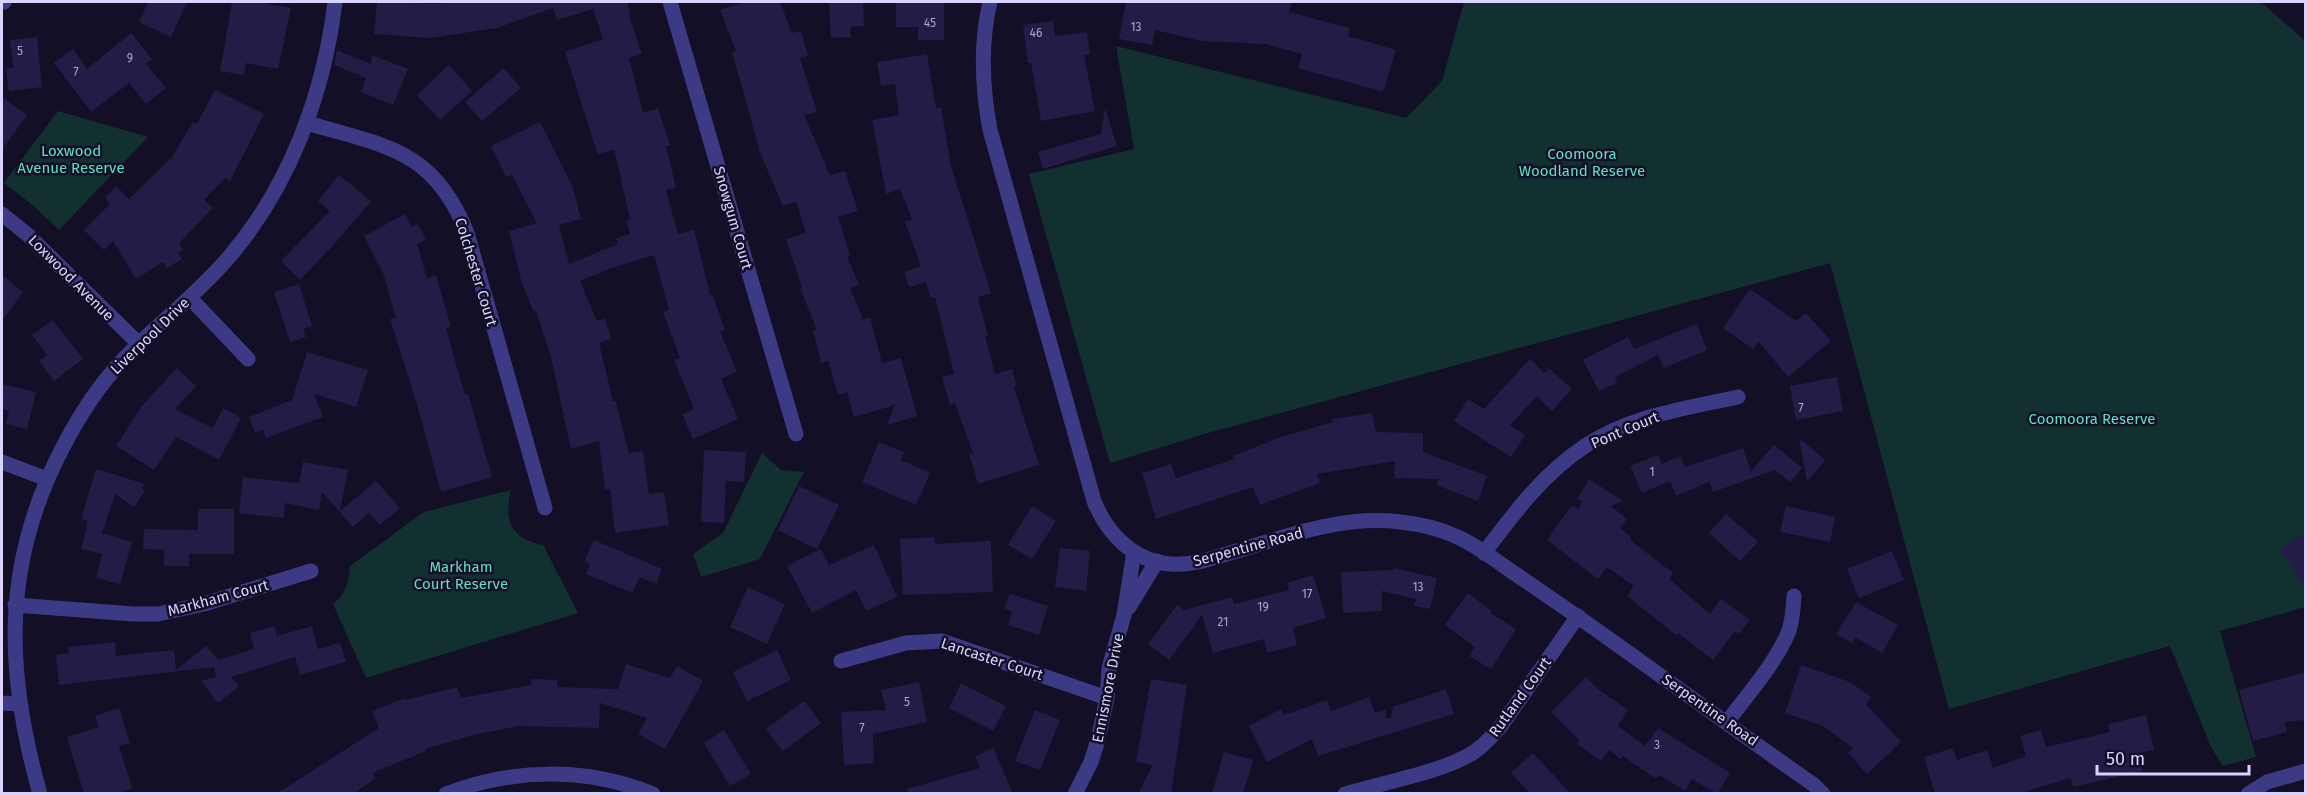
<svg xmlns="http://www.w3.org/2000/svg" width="2307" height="795" font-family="'Fira Sans',sans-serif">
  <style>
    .green { fill: #12302f }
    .building { fill: #241b47 }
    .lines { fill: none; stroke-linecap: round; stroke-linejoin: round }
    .street { stroke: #3d3a85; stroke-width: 15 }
    .labels { text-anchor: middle; stroke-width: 5; stroke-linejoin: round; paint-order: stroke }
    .number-label { font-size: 12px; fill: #aca6d1 }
    .park-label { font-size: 15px; fill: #5fe0c0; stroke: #130f26 }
    .street-label { font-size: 15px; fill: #d9d4ff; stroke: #130f26 }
  </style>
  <rect width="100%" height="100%" fill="#130f26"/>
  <g class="green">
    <polygon points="1464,2 2261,2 2305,41 2306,607 2220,631 2256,757 2223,766 2211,747 2170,646 1949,709 1830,263 1208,433 1110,463 1029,174 1134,149 1116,46 1406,118 1442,81"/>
    <polygon points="58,111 148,137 59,230 34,206 4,183"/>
    <polygon points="762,453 781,470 804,472 760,559 701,577 693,554 723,533"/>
    <path d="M511 490C503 521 512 539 543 545L578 613 366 678 333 604C346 594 349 581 350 566L424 512Z"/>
  </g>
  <g class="building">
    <polygon points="148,2 187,2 171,37 139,22"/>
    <polygon points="232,2 268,2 268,4 291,8 278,69 246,63 244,75 220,71"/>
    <polygon points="377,2 442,4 441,2 627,2 631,15 629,15 642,54 629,58 643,113 658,108 670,145 666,146 676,188 666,190 678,234 694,230 710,295 712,294 725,330 720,332 737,372 721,379 738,419 693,439 682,414 694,409 674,360 680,358 663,312 669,310 654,255 612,268 580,281 597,321 605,318 611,339 599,343 613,401 616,401 629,453 643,451 649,494 664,492 669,525 615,533 610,489 605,490 599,441 571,449 551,357 536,311 534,312 522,284 509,231 537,223 512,175 506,177 491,146 540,122 573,188 581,219 559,225 569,264 618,244 616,238 630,234 626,220 630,219 614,149 598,155 565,52 603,39 593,9 557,20 553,8 497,28 430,38 374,34"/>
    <polygon points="744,2 780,2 792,33 801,31 808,56 800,58 817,112 804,115 830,175 845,171 858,211 838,217 850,255 847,256 859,285 850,288 863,319 870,317 882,363 901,358 917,416 887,425 895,405 854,417 847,392 838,395 828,361 821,363 813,331 817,330 800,288 802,287 786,239 806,233 796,202 783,206 758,148 759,148 732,52 736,51 720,10"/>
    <polygon points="829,2 863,2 864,26 850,27 851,37 831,38"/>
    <polygon points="1126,2 1292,2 1289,12 1350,28 1348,36 1396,50 1383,92 1298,68 1302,54 1265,44 1201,41 1155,30 1152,45 1119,39"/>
    <polygon points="896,3 944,3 944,40 918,40 918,27 896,27"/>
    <polygon points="1053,21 1055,36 1087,32 1090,54 1084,55 1095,111 1041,121 1031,63 1028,63 1023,25"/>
    <polygon points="131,33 152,59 146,64 166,88 146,104 129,83 91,112 54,63 73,49 87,69"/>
    <polygon points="37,37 42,87 9,91 6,68 13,67 10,40"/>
    <polygon points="337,50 371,64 372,55 408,69 393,105 361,92 366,78 334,65"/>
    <polygon points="927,54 936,108 941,107 951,166 991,293 978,297 988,336 985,336 995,374 1012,369 1017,386 1014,387 1039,465 978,484 969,454 973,453 955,403 950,405 942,377 954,374 935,297 931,298 926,282 909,287 904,272 921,266 905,222 912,219 900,189 886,194 872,120 899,115 895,84 881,86 877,62"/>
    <polygon points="449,65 472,91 440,120 417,95"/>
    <polygon points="504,68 521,88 482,121 465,102"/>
    <polygon points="215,90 264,114 230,181 225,178 204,200 213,208 179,243 183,250 178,253 182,259 167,268 163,262 136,279 113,241 104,250 84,230 110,204 105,198 116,186 129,199 172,157 193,122 197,124"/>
    <polygon points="2,97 27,115 2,150"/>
    <polygon points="1105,108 1117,146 1043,169 1038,152 1101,134"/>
    <polygon points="339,175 371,201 337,241 300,280 281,261 330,211 318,201"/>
    <polygon points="405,214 412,227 418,224 426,240 417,244 427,278 436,275 451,327 446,328 456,365 465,394 468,394 492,477 441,492 416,401 390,319 396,318 384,275 364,236"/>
    <polygon points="2,275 23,292 2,321"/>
    <polygon points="299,284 312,326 303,329 306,337 290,342 274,292"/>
    <polygon points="1750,289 1796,321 1806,313 1831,341 1788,377 1759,342 1753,349 1723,328"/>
    <polygon points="53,320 83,359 54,381 39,361 47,355 32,335"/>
    <polygon points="1697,324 1707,350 1664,368 1658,355 1615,377 1618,382 1599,391 1583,360 1628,337 1634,349"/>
    <polygon points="307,352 368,370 356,407 314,394 323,417 266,438 263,430 255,433 249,417 292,400"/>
    <polygon points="1530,359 1544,373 1549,368 1572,389 1552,411 1537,396 1510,425 1525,435 1511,457 1454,421 1468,399 1484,409"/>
    <polygon points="177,368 196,386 175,409 213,428 223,408 241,418 219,460 176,437 154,470 116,446 141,407"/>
    <polygon points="1837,377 1843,411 1796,420 1790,386"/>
    <polygon points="2,384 36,392 27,429 6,424 9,411 2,409"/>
    <polygon points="1372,413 1376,432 1423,433 1423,452 1487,476 1478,501 1436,485 1439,479 1394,478 1395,461 1317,474 1320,483 1260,505 1253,487 1156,519 1142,473 1171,464 1176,478 1235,459 1233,456 1278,438 1333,422 1332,419"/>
    <polygon points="1799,438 1825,460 1807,482"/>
    <polygon points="879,442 904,452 901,460 930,473 916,505 862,482"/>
    <polygon points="1774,445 1802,468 1790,482 1775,470 1713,492 1709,482 1676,496 1670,481 1642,493 1630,466 1658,455 1662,464 1680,456 1685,467 1743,448 1751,471"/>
    <polygon points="704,450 746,452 744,482 726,481 724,523 701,522"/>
    <polygon points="303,462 348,470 340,511 376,481 400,508 380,525 369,513 353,527 322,492 319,510 285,503 284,518 239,513 243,477 299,483"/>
    <polygon points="96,469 145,484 142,488 145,491 134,507 115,494 102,533 132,542 120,584 96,578 102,554 81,549 88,521 81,519"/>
    <polygon points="1589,479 1623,501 1611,506 1627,519 1620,528 1632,538 1630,540 1673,573 1669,579 1710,614 1721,599 1750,620 1739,634 1735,631 1713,660 1678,633 1676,635 1627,596 1634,586 1607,567 1598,579 1547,540 1571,506 1579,509 1582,502 1577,499"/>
    <polygon points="799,486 839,505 817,549 778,530"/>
    <polygon points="1032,506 1056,521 1032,559 1008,545"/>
    <polygon points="1786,506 1835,517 1830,542 1780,532"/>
    <polygon points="198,509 234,509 234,554 189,554 189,566 164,566 164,550 143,549 144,529 198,530"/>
    <polygon points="1726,514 1758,542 1740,561 1709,533"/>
    <polygon points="2306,533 2306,586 2279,550"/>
    <polygon points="934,537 935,544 991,541 993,592 903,595 900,539"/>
    <polygon points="594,540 662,569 656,584 640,577 632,593 586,574 590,564 584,562"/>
    <polygon points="874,545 897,597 866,611 856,590 812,613 787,566 821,549 829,565"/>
    <polygon points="1060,548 1090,551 1086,591 1055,587"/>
    <polygon points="1892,551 1904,580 1859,598 1847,569"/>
    <polygon points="1394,568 1437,578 1430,609 1414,606 1416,599 1382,591 1382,611 1343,613 1341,572 1393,570"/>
    <polygon points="1313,575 1326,618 1293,628 1297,645 1267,653 1264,639 1213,653 1202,615 1169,660 1148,644 1177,605 1184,610 1232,597 1234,604 1289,590 1287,583"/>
    <polygon points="748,587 785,604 767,644 730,627"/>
    <polygon points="1468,593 1492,611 1490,613 1516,629 1491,669 1469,656 1475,647 1445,625"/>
    <polygon points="1010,594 1048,606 1039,635 1008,625 1012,612 1004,609"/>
    <polygon points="1856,602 1898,625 1882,653 1855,637 1852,643 1836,634"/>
    <polygon points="274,626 277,636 312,626 318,649 340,643 346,662 300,675 295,657 231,677 239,686 218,703 201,681 216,677 214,667 59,685 56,655 69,653 68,647 115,642 116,656 174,650 176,670 206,646 218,660 254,649 250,633"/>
    <polygon points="777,650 791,680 747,701 733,672"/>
    <polygon points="626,664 670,678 677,666 703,681 665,749 638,734 647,718 600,703 599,728 519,726 478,734 425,749 426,751 372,773 376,778 353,794 276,794 379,728 372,711 405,698 406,700 457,687 461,698 531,685 531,679 557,680 557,687 618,689"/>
    <polygon points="1801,665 1850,682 1871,697 1866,704 1901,742 1867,774 1848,753 1853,748 1823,726 1785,713"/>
    <polygon points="2306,672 2306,720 2285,722 2287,732 2253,741 2239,690"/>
    <polygon points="1586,677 1598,689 1628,710 1618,726 1645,746 1658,728 1730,773 1717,794 1692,779 1685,791 1659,775 1656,779 1623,756 1621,759 1609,750 1601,761 1577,744 1579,740 1551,712"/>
    <polygon points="1151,679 1187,685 1171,794 1138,794 1153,765 1136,762"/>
    <polygon points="919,682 927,722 873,734 874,763 844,765 841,712 886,710 881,690"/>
    <polygon points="961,683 1006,706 993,731 949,708"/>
    <polygon points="1446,689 1454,714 1318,756 1312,739 1267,762 1249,726 1281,709 1284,715 1327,700 1331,711 1369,697 1375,713 1386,709 1386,718 1391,718 1393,707"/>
    <polygon points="804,701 821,723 783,751 766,729"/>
    <polygon points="119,708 130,743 119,746 132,788 115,794 84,794 67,737 99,727 95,716"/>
    <polygon points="1035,710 1060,720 1040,770 1015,761"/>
    <polygon points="2146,715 2154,750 2139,753 2143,771 2073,787 2071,778 2017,794 1935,794 1924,757 1953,748 1957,760 1987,750 1993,768 2026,756 2020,736 2041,730 2046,747 2110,732 2108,724"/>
    <polygon points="724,730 751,774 730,786 704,743"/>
    <polygon points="993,748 1013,794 908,794 907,789 980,768 975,756"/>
    <polygon points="1224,752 1253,760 1243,794 1212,794"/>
    <polygon points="1533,753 1571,794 1531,794 1511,773"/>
  </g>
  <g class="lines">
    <g class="street">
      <polyline points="2,2 4,2"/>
      <polyline points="670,2 796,434"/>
      <path d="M990 2C980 44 982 87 990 130L1094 501C1107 534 1134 561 1170 564 1193 566 1216 557 1237 551 1290 535 1344 515 1401 522 1418 524 1437 528 1453 535 1475 544 1495 560 1514 573 1552 599 1589 624 1626 651 1689 696 1751 741 1814 785L1823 794"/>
      <path d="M307 123C385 146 434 149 467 233L545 508"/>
      <polyline points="2,214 28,235 139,344"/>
      <polyline points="190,298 248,359"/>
      <polyline points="2,462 47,479"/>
      <path d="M1484 553C1514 513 1543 474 1585 446 1630 416 1687 408 1738 397"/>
      <polyline points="15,605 133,614 158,614 204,604 311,571"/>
      <polyline points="1129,607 1157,561"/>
      <polyline points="841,661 906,643 942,641 1107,698"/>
      <polyline points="2,703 19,704"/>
      <path d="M1727 722C1747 695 1775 664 1788 633 1793 621 1793 609 1794 596"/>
      <path d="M40 794C5 670 2 563 63 447 77 420 93 394 113 371 148 330 194 299 229 257 290 186 324 93 335 2"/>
      <path d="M446 794C513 768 586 767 653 794"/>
      <polyline points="1075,794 1091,762 1098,740 1107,698 1109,668 1124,615 1134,552"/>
      <path d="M1345 794C1381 783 1444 772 1474 752 1485 745 1493 735 1501 726L1578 616"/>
      <polyline points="2248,794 2267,782 2306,771"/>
    </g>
  </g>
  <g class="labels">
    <g class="number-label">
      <text x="930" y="27">45</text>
      <text x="1136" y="31">13</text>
      <text x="1036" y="37">46</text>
      <text x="20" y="55">5</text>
      <text x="130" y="62">9</text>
      <text x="76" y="76">7</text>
      <text x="1801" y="412">7</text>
      <text x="1652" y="476">1</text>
      <text x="1418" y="591">13</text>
      <text x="1307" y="598">17</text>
      <text x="1263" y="611">19</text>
      <text x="1223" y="626">21</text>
      <text x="907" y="706">5</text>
      <text x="862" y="732">7</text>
      <text x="1657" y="749">3</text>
    </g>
    <g class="park-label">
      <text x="71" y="156">Loxwood<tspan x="71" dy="17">Avenue Reserve</tspan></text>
      <text x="1582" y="159">Coomoora<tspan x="1582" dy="17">Woodland Reserve</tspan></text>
      <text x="2092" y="424">Coomoora Reserve</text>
      <text x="461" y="572">Markham<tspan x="461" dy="17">Court Reserve</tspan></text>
    </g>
    <g class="street-label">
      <text transform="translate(733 218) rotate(74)" y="5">Snowgum Court</text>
      <text transform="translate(476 272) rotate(73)" y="5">Colchester Court</text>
      <text transform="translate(71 278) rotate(45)" y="5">Loxwood Avenue</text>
      <text transform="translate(150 336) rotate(-44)" y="5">Liverpool Drive</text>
      <text transform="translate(1625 430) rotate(-23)" y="5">Pont Court</text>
      <text transform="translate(1248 547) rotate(-15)" y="5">Serpentine Road</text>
      <text transform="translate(218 598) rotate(-15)" y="5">Markham Court</text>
      <text transform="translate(992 659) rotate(18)" y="5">Lancaster Court</text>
      <text transform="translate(1108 688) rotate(-79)" y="5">Ennismore Drive</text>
      <text transform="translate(1520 697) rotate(-54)" y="5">Rutland Court</text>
      <text transform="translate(1710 710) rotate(35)" y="5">Serpentine Road</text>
    </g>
  </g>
  <rect width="2307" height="795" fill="none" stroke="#d9d4ff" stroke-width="6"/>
  <path d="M2097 765v9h152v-9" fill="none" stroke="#d9d4ff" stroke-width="3"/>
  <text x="2106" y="765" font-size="18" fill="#d9d4ff" stroke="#130f26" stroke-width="4.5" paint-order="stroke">50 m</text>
</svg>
